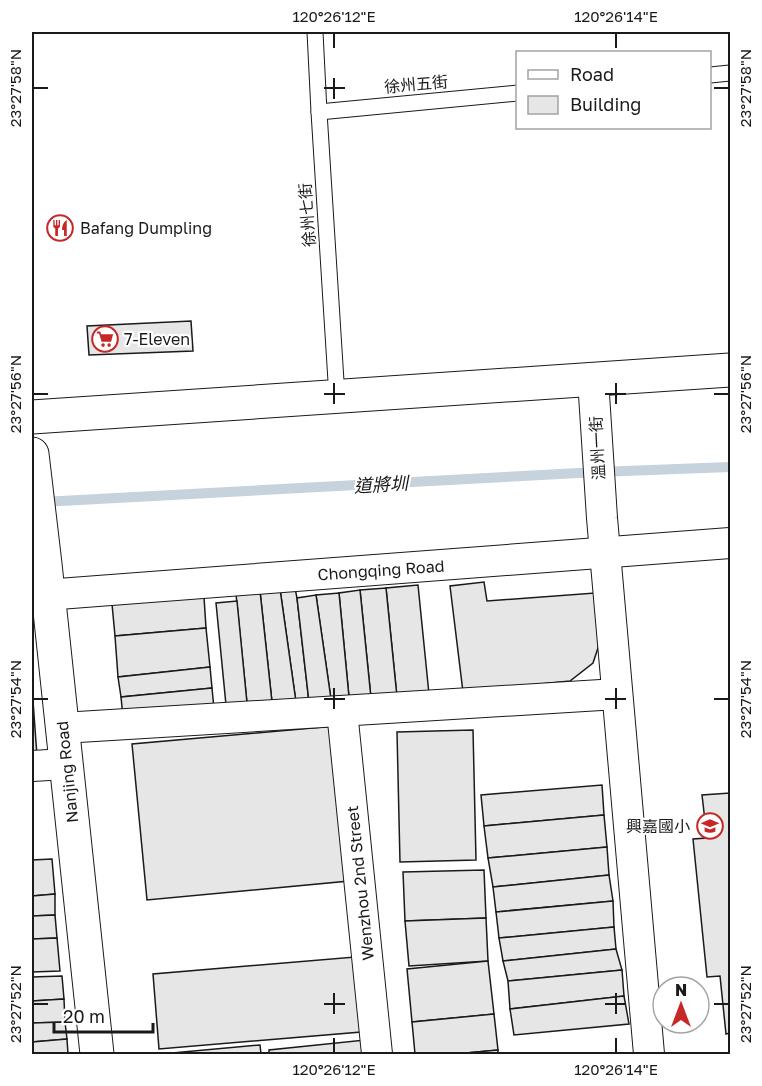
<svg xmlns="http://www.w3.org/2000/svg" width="762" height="1086" font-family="'Golos Text','Noto Sans TC',sans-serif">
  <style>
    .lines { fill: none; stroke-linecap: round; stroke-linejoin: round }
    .stream { stroke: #c6d2dc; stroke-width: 10 }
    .building { fill: #e6e6e6; stroke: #1a1a1a; stroke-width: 1.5 }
    .lane-casing { stroke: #1a1a1a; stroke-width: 17 }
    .street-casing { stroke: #1a1a1a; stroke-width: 32 }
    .secondary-casing { stroke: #1a1a1a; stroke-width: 35 }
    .lane { stroke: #fff; stroke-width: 15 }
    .street { stroke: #fff; stroke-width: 30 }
    .secondary { stroke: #fff; stroke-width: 33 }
    .ticks { fill: none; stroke: #1a1a1a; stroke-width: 2 }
    .labels { text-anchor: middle; stroke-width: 4.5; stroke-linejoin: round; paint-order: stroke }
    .street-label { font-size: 16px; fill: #1a1a1a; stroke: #fff }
    .poi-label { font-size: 16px; fill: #1a1a1a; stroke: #fff; text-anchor: start }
    .water-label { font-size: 18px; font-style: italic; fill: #1a1a1a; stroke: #fff }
    .neatline { fill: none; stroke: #1a1a1a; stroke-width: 2 }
    .ticks-label { font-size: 15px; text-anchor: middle; fill: #1a1a1a }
  </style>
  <rect width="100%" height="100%" fill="#fff"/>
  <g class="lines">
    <polyline class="stream" points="42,502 598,472 730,467"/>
  </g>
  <g class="building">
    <polygon points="191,321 193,351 89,355 87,326"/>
    <polygon points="484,582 487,601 595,593 600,642 593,663 570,681 463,692 450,586"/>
    <polygon points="418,585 429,694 397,697 386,588"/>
    <polygon points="295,588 297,598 309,702 296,702 280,589"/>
    <polygon points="386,588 397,697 371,698 360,590"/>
    <polygon points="280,589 296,702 272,702 260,591"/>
    <polygon points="360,590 371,698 349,697 339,593"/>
    <polygon points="260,591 272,702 247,703 236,594"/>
    <polygon points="339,593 349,697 331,699 316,595"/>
    <polygon points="316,595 331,699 309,702 297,598"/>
    <polygon points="204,597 206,628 115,636 112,604"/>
    <polygon points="237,601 247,703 226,705 216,603"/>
    <polygon points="206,628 210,667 118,677 115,636"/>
    <polygon points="210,667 212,688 121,697 118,677"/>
    <polygon points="32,687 37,756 32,756"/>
    <polygon points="212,688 214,709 123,717 121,697"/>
    <polygon points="335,726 349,881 147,900 132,744"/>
    <polygon points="473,730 476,860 400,862 397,732"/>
    <polygon points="602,785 604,815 484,826 481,795"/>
    <polygon points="730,793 730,1033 726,1034 720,976 707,977 693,839 707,838 702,795"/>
    <polygon points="604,815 607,847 488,858 484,826"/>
    <polygon points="607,847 609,875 493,887 488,858"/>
    <polygon points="52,859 55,894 32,896 32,860"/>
    <polygon points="484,870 486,918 405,921 403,872"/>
    <polygon points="609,875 613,901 496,912 493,887"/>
    <polygon points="55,894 55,915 32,916 32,896"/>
    <polygon points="613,901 614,927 499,938 496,912"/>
    <polygon points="55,915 57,938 32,939 32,916"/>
    <polygon points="486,918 488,961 409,966 405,921"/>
    <polygon points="614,927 616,949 503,961 499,938"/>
    <polygon points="57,938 60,971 32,972 32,939"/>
    <polygon points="616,949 622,970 508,981 503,961"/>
    <polygon points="355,957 361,1032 159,1049 153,974"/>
    <polygon points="488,961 494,1014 412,1022 407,969"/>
    <polygon points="622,970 624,996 510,1009 508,981"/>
    <polygon points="62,976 64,999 32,1001 32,977"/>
    <polygon points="624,996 629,1024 514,1035 510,1009"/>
    <polygon points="64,999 65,1022 32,1023 32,1001"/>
    <polygon points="494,1014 498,1050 455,1054 415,1054 412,1022"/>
    <polygon points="65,1022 67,1039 32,1042 32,1023"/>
    <polygon points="67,1039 68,1054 32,1054 32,1042"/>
    <polygon points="365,1040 366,1054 269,1054 269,1050"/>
    <polygon points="260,1045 261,1054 161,1054"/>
    <polygon points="498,1050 498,1054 455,1054"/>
  </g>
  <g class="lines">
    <g class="lane-casing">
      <g id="lane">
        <polyline points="315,32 319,112 337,397"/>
        <polyline points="710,75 730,73"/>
        <polyline points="319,112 518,93"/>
      </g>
    </g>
    <g class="street-casing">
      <g id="street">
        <polyline points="593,379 602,518 649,1054"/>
        <polyline points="32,596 730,543"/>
        <polyline points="342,711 377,1054"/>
        <polyline points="62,728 617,694"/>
        <polyline points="32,766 66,764"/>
      </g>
    </g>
    <g class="secondary-casing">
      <g id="secondary">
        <polyline points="32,417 730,370"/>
        <polyline points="32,454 45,564 97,1054"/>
      </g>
    </g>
    <use href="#lane" class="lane"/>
    <use href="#street" class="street"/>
    <use href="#secondary" class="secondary"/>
  </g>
  <path class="ticks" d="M334 33V48M616 33V48M334 78V99M33 88H48M324 88H345M714 88H729M334 383V404M616 383V404M33 394H48M324 394H345M605 394H626M714 394H729M334 688V709M616 688V709M33 699H48M324 699H345M605 699H626M714 699H729M334 993V1014M616 993V1014M33 1004H48M324 1004H345M605 1004H626M714 1004H729M334 1038V1053M616 1038V1053"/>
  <defs>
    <g id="restaurant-ring" transform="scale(1.35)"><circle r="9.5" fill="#fff" stroke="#c62828" stroke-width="1.5"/><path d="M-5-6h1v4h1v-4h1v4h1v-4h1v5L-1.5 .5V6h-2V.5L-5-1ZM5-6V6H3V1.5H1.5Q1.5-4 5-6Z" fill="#c62828"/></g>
    <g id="supermarket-ring" transform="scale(1.35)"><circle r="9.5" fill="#fff" stroke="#c62828" stroke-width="1.5"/><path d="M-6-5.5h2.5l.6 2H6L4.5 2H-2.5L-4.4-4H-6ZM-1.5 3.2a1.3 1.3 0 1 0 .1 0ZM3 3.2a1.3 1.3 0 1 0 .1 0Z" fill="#c62828"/></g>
    <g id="school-ring" transform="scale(1.35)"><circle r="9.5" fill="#fff" stroke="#c62828" stroke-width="1.5"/><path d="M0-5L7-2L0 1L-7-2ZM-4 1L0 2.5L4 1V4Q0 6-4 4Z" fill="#c62828"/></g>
  </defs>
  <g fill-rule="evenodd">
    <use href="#restaurant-ring" x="60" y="228"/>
    <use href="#supermarket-ring" x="105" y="339"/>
    <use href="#school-ring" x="710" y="826"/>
  </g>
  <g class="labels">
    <g class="street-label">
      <text transform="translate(416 84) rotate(-5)" y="6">徐州五街</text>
      <text transform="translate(307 215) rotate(-94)" y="6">徐州七街</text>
      <text transform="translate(597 448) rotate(-93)" y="6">溫州一街</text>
      <text transform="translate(381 570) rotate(-4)" y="6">Chongqing Road</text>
      <text transform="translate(67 772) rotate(-96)" y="6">Nanjing Road</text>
      <text transform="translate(360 883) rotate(-96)" y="6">Wenzhou 2nd Street</text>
    </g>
    <g class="poi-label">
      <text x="80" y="234">Bafang Dumpling</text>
      <text x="124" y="345">7-Eleven</text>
      <text x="690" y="832" text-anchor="end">興嘉國小</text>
    </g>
    <g class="water-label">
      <text transform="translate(381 485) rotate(-3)" y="6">道將圳</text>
    </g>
  </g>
  <rect width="762" height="1086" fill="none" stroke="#ffffff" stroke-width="66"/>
  <rect x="516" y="51" width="195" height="78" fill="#ffffff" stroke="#a3a3a3" stroke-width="1.5"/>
  <rect x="528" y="70" width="30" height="9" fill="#ffffff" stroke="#a3a3a3" stroke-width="1.5"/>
  <text x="570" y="81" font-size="18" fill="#1a1a1a">Road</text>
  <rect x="528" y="96" width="30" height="18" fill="#e6e6e6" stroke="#a3a3a3" stroke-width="1.5"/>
  <text x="570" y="111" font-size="18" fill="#1a1a1a">Building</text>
  <g transform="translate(681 1005)"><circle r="28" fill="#ffffff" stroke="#a3a3a3" stroke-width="1.5"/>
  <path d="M0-4.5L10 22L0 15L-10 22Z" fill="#c62828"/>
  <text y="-9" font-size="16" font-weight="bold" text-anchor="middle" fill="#1a1a1a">N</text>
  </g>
  <path d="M54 1023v9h99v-9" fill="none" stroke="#1a1a1a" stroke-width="3"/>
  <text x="63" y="1023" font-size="18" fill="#1a1a1a" stroke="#ffffff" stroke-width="4.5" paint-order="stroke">20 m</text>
  <rect x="33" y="33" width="696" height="1020" class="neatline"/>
  <g class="ticks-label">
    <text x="334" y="22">120°26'12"E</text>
    <text x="616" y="22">120°26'14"E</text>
    <text transform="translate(16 88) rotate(-90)" y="5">23°27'58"N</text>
    <text transform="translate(746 88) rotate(-90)" y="5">23°27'58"N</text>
    <text transform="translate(16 394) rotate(-90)" y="5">23°27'56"N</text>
    <text transform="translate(746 394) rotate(-90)" y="5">23°27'56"N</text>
    <text transform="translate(16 699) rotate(-90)" y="5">23°27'54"N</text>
    <text transform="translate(746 699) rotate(-90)" y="5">23°27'54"N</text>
    <text transform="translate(16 1004) rotate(-90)" y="5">23°27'52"N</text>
    <text transform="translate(746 1004) rotate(-90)" y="5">23°27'52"N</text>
    <text x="334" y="1075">120°26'12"E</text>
    <text x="616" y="1075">120°26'14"E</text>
  </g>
</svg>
